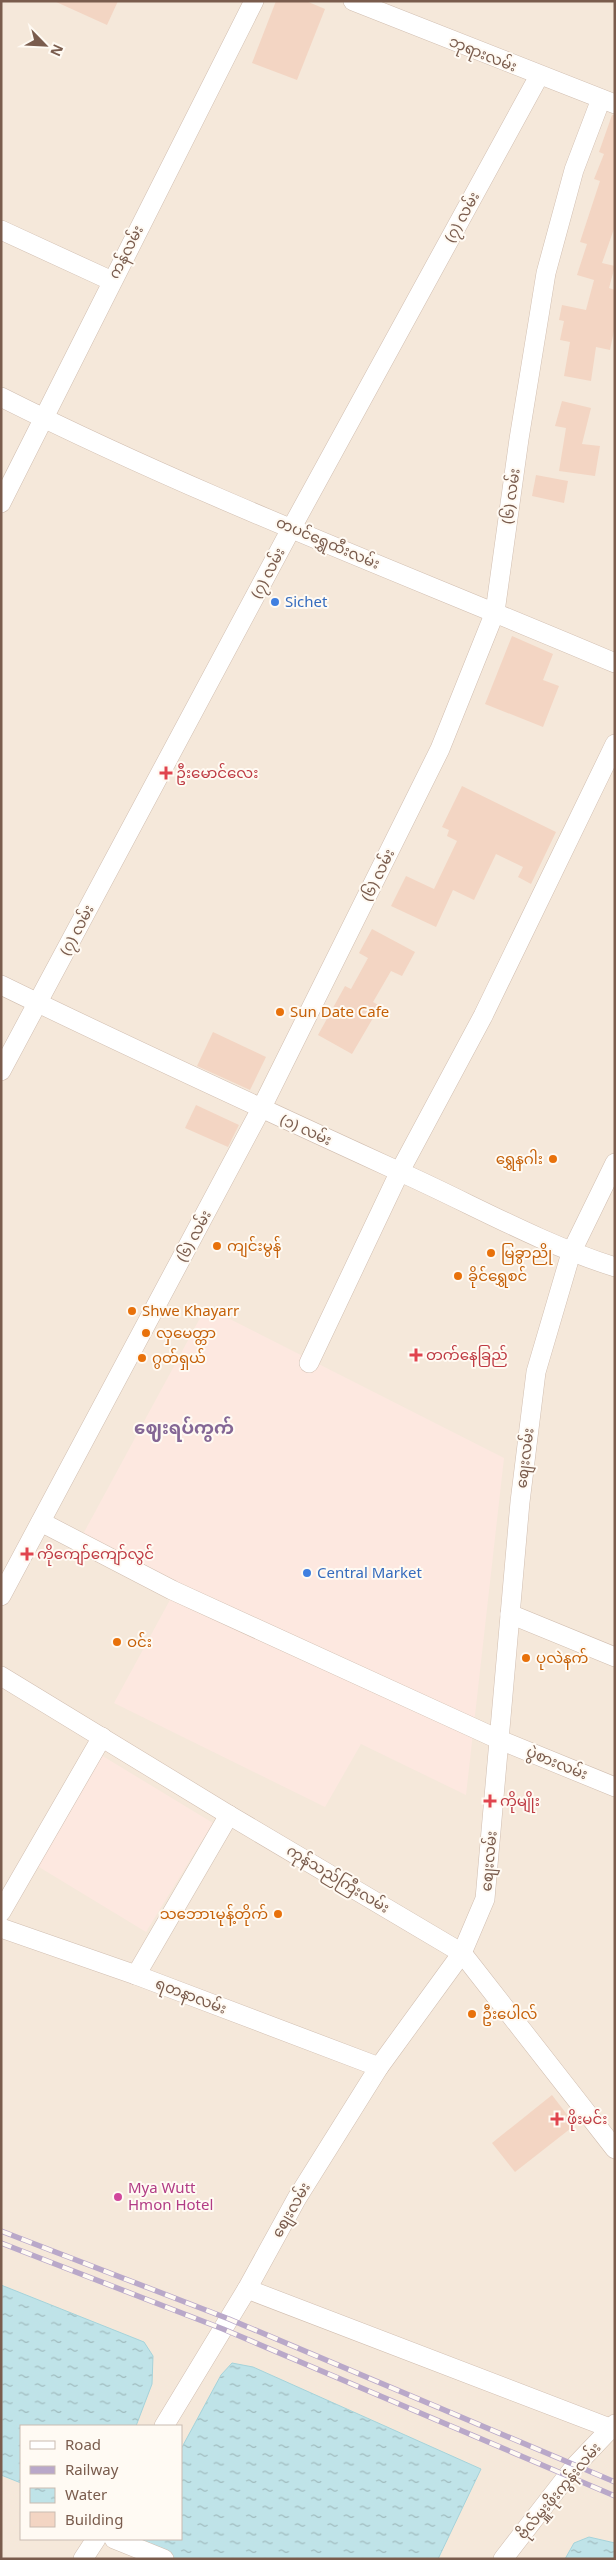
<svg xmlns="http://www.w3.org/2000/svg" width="616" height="2560" font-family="'Noto Sans','Noto Sans Myanmar',sans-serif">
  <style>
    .residential { fill: #f5e8da; fill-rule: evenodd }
    .commercial { fill: #fde8e0 }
    .water { fill: url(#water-ripples); stroke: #a5d3da }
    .building { fill: #f3d5c3 }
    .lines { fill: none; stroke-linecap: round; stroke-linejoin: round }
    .minor-casing { stroke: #d1beb0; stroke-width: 20 }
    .minor { stroke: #fff; stroke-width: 19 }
    .rail-casing { stroke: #b9a8c9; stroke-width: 5.5 }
    .rail { stroke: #fffaf3; stroke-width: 4; stroke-dasharray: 11; stroke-linecap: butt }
    .shop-dot { fill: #3f7fe0; stroke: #fffaf3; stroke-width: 2 }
    .health-dot { fill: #e0444e; stroke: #fffaf3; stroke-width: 2 }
    .food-dot { fill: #e8710a; stroke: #fffaf3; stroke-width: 2 }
    .hotel-dot { fill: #d1479c; stroke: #fffaf3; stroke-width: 2 }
    .labels { text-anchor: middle; stroke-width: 4; stroke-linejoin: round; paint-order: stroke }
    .street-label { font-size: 15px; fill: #7a5c4d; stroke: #fffaf3 }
    .shop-label { font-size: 15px; fill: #366cbe; stroke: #fffaf3; text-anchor: start }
    .health-label { font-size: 15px; fill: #be3a42; stroke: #fffaf3; text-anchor: start }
    .food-label { font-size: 15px; fill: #c56008; stroke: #fffaf3; text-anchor: start }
    .hotel-label { font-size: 15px; fill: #b23c85; stroke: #fffaf3; text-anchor: start }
    .quarter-label { font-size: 18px; font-weight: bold; fill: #846695; stroke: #fffaf3 }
  </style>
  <defs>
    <pattern id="water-ripples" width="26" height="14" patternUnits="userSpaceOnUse" patternTransform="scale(1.25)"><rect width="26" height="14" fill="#bfe3e8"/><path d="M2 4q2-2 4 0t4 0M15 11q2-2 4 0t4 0" fill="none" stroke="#a0bbbe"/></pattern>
  </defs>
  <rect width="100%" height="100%" fill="#fdf6ec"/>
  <path class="residential" d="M1 1H615V2559H1ZM21 2426H181V2539H21Z"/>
  <g class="commercial">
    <polygon points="206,1307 504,1458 466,1795 361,1744 325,1807 114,1703 171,1598 75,1549"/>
    <polygon points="101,1755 213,1823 146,1932 34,1864"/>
  </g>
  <g class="water">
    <polygon points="1,2285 144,2342 153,2356 152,2384 136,2426 21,2426 21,2483 1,2475"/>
    <polygon points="232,2363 253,2367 481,2469 438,2559 174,2559 160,2554 144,2542 144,2539 181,2539 181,2449 221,2375"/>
    <polygon points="589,2537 615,2543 615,2559 565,2559 574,2543"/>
  </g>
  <g class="building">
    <polygon points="54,1 118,1 107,25"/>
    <polygon points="276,1 306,1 325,9 297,80 252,63"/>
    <polygon points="612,115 615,115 615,226 602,263 615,266 609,288 615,290 615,326 610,350 596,347 591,381 564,376 570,342 560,340 564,321 559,320 562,305 586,310 594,280 577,275 587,244 580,242 600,181 594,179 604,154 599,152"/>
    <polygon points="562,401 591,408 582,444 600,446 595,476 559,471 566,428 555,426"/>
    <polygon points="536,475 568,481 564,503 532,496"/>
    <polygon points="512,636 553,654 543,680 559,686 543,727 485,704"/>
    <polygon points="462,786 556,832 531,884 518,877 523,867 496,854 474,900 453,890 436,927 391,906 406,876 434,889 457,841 447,836 449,830 442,827"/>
    <polygon points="372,929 415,952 402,976 391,971 373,1002 380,1006 352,1054 318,1035 345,986 351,989 368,958 359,953"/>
    <polygon points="213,1032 266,1057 250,1090 197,1066"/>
    <polygon points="196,1105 239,1125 228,1147 185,1128"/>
    <polygon points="552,2095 575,2125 515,2172 492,2143"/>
  </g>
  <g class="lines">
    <g class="minor-casing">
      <g id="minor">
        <polyline points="353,1 615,104"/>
        <polyline points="1,230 112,281"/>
        <path d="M1 397C200 497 410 576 615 663"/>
        <polyline points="1,503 254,1"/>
        <path d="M1 985C132 1049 265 1110 398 1171 470 1203 539 1243 615 1267"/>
        <polyline points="1,1071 291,529 539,76"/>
        <polyline points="309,1363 400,1171 483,1016 615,744"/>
        <polyline points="41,1522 172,1590 500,1740 615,1787"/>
        <polyline points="1,1596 261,1109 440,749 495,612 519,439 546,273 574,170 601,99"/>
        <polyline points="510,1614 615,1657"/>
        <polyline points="1,1676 229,1815 462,1953 615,2149"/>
        <polyline points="1,1912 102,1737"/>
        <polyline points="1,1928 136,1975 379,2067"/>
        <polyline points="136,1975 229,1815"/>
        <polyline points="247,2289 615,2430"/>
        <polyline points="164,2426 247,2289 297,2198 379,2067 462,1953 485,1899 520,1502 536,1372 571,1253 615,1163"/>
        <polyline points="114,2539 164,2559"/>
        <polyline points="83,2559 96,2539"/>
        <polyline points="503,2559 575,2466 615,2424"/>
      </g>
    </g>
    <use href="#minor" class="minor"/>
    <g class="rail-casing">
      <g id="rail">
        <polyline points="1,2231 229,2319 615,2482"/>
        <polyline points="1,2243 223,2329 615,2496"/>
      </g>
    </g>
    <use href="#rail" class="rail"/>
  </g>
  <g class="shop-dot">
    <circle cx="275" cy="602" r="5"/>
    <circle cx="307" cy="1573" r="5"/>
  </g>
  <g class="health-dot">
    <path d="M163.5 765.5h5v5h5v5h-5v5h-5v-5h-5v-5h5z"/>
    <path d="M413.5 1347.5h5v5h5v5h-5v5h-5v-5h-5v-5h5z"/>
    <path d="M24.5 1546.5h5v5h5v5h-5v5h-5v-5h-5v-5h5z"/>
    <path d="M487.5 1793.5h5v5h5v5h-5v5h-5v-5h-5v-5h5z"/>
    <path d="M554.5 2111.5h5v5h5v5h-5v5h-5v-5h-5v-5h5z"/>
  </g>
  <g class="food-dot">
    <circle cx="280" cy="1012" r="5"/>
    <circle cx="553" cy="1159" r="5"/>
    <circle cx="217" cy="1246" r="5"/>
    <circle cx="491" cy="1253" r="5"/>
    <circle cx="458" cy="1276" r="5"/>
    <circle cx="132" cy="1311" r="5"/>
    <circle cx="146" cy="1333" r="5"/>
    <circle cx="142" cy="1358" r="5"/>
    <circle cx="117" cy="1642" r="5"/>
    <circle cx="526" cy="1658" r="5"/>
    <circle cx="278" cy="1914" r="5"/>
    <circle cx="472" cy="2014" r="5"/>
  </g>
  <circle class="hotel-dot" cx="118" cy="2197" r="5"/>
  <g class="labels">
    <g class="street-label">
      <text transform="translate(483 54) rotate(22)" y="5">ဘုရားလမ်း</text>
      <text transform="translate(462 217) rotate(-61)" y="5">(၇) လမ်း</text>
      <text transform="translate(126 252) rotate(-63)" y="5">ကန်လမ်း</text>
      <text transform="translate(511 496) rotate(-82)" y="5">(၆) လမ်း</text>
      <text transform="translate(328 543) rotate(23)" y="5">တပင်ရွှေထီးလမ်း</text>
      <text transform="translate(268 573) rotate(-62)" y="5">(၇) လမ်း</text>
      <text transform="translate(378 875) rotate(-64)" y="5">(၆) လမ်း</text>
      <text transform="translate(77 930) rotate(-62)" y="5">(၇) လမ်း</text>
      <text transform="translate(306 1130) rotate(24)" y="5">(၁) လမ်း</text>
      <text transform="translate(194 1236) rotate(-62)" y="5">(၆) လမ်း</text>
      <text transform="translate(525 1458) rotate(-83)" y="5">စျေးလမ်း</text>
      <text transform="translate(557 1763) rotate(22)" y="5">ပွဲစားလမ်း</text>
      <text transform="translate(489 1861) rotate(-85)" y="5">စျေးလမ်း</text>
      <text transform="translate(338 1879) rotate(31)" y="5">ကုန်သည်ကြီးလမ်း</text>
      <text transform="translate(191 1996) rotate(21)" y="5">ရတနာလမ်း</text>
      <text transform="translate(291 2210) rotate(-60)" y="5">စျေးလမ်း</text>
      <text transform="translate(559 2491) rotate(-50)" y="5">ဗိုလ်မှူးဖိုးကွန်းလမ်း</text>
    </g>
    <g class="shop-label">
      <text x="285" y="607">Sichet</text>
      <text x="317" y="1578">Central Market</text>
    </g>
    <g class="health-label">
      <text x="176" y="778">ဦးမောင်လေး</text>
      <text x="426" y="1360">တက်နေခြည်</text>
      <text x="37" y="1559">ကိုကျော်ကျော်လွင်</text>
      <text x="500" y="1806">ကိုမျိုး</text>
      <text x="567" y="2124">ဖိုးမင်း</text>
    </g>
    <g class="food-label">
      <text x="290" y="1017">Sun Date Cafe</text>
      <text x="543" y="1164" text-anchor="end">ရွှေနဂါး</text>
      <text x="227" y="1251">ကျင်းမွန်</text>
      <text x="501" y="1258">မြခွာညို</text>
      <text x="468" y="1281">ခိုင်ရွှေစင်</text>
      <text x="142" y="1316">Shwe Khayarr</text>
      <text x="156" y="1338">လှမေတ္တာ</text>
      <text x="152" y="1363">ဂွတ်ရှယ်</text>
      <text x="127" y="1647">ဝင်း</text>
      <text x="536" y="1663">ပုလဲနက်</text>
      <text x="268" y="1919" text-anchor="end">သဘောၤမုန့်တိုက်</text>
      <text x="482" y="2019">ဦးပေါလ်</text>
    </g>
    <g class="hotel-label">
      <text x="128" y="2193">Mya Wutt<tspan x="128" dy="17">Hmon Hotel</tspan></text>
    </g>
    <g class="quarter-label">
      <text x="184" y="1434">ဈေးရပ်ကွက်</text>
    </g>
  </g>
  <rect width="616" height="2560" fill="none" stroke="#7a5c4d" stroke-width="5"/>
  <rect x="20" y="2425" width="162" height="115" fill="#fffaf3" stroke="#cabbb1"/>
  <rect x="30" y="2441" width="25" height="8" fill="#ffffff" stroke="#cabbb1"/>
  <text x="65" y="2450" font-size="15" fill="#7a5c4d">Road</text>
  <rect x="30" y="2466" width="25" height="8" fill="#b9a8c9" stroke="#cabbb1"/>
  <text x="65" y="2475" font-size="15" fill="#7a5c4d">Railway</text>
  <rect x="30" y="2488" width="25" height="15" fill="url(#water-ripples)" stroke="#cabbb1"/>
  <text x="65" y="2500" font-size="15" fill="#7a5c4d">Water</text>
  <rect x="30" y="2512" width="25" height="15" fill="#f3d5c3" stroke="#cabbb1"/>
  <text x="65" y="2525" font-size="15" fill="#7a5c4d">Building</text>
  <g transform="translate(45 45) rotate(114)" stroke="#fffaf3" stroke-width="4" paint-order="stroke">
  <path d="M0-4L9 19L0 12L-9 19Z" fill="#7a5c4d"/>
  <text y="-8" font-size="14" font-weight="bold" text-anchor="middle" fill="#7a5c4d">N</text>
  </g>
</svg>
